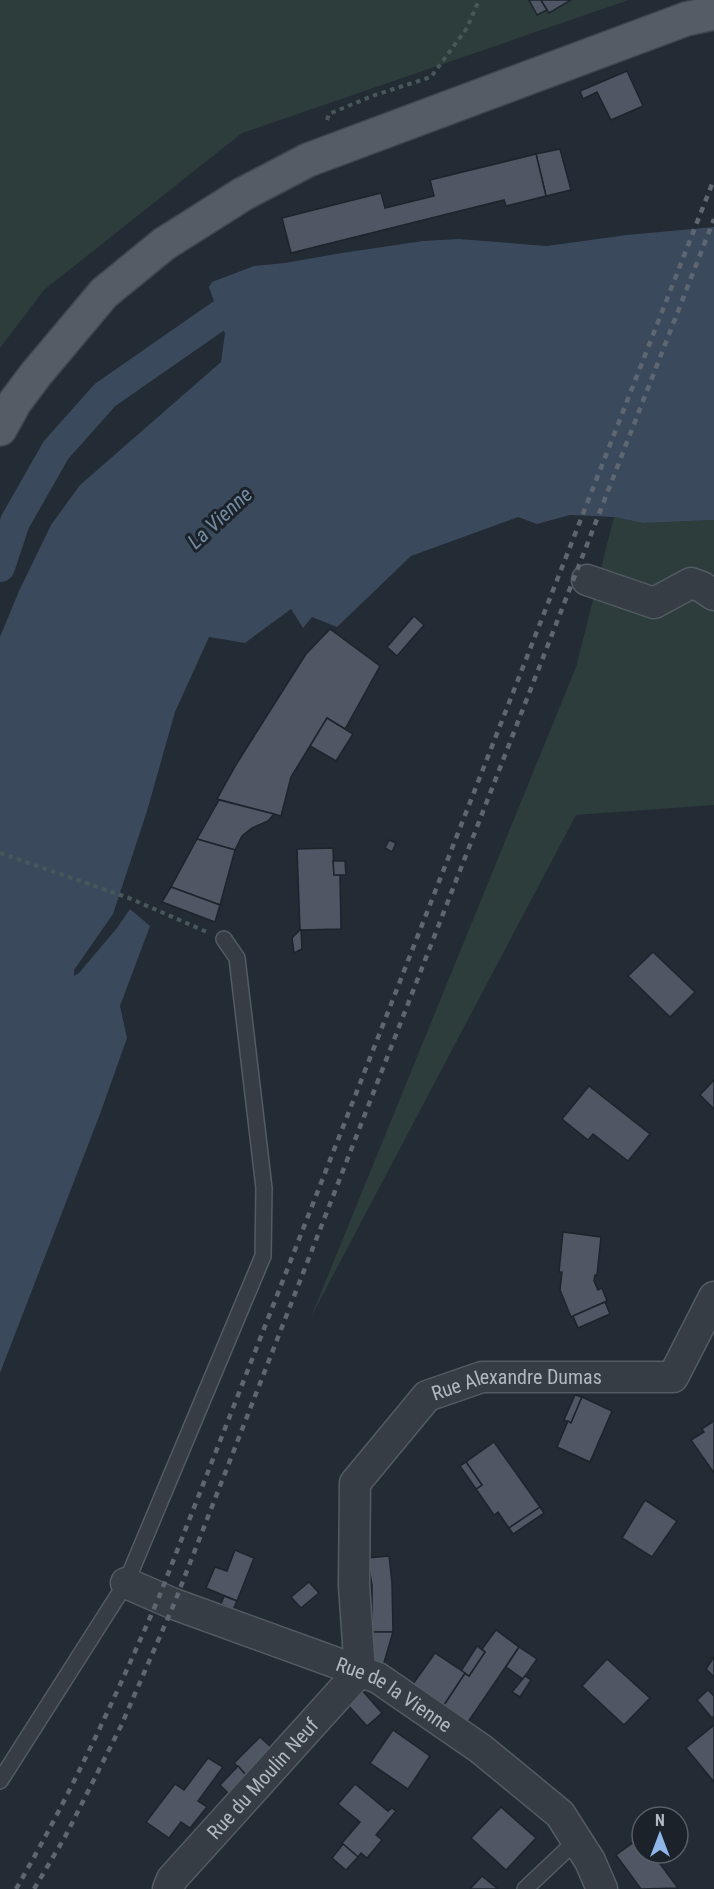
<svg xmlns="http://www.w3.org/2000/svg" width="714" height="1889" font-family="'Roboto Condensed',sans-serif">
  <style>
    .green { fill: #2c3d3c }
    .water { fill: #3a4a5c }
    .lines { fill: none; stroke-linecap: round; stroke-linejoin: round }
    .canal { stroke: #3a4a5c; stroke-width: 30 }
    .building { fill: #4e5763; stroke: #1d242c; stroke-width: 1.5 }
    .lane-casing { stroke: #535b63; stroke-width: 18 }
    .street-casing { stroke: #535b63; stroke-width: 33 }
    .primary-casing { stroke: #3f464f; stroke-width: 36 }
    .path { stroke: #48585a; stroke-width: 4; stroke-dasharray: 4.5 4.5; stroke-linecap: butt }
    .lane { stroke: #363d45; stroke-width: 15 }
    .street { stroke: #363d45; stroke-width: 30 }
    .primary { stroke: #545c65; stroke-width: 33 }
    .rail { stroke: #5d6671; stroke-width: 4.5; stroke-dasharray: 6 6; stroke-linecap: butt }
    .labels { text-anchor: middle; stroke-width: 6; stroke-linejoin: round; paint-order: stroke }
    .street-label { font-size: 20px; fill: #b0b8c2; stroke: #1b222a }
    .water-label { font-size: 21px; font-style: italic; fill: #748aa2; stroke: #1b222a }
  </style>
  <rect width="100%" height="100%" fill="#232b34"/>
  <g class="green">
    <polygon points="0,0 629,0 242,133 44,290 0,348"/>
    <polygon points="614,517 643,523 714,520 714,805 576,815 311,1317 576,667"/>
  </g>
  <polygon class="water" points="714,227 714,520 643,523 614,517 570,515 537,524 518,517 411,556 337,627 312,617 303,628 291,609 245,643 209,637 175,712 147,811 113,914 74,970 74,976 79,973 117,928 130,909 150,926 120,1006 127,1038 100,1114 0,1373 0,637 19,591 51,525 80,485 221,362 225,334 209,287 212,282 254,266 285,263 342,253 423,241 459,239 547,246 627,235"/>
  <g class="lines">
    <polyline class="canal" points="0,567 15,522 56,450 105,395 220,315 260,311"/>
  </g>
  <g class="building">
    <polygon points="529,0 541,0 547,10 537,15"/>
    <polygon points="541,0 571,0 549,13"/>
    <polygon points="627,71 643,106 611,120 597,92 583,99 580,91"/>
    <polygon points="560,149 571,190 546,196 536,154"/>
    <polygon points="536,154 546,196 506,206 504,200 291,253 282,218 381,193 385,208 434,196 430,180"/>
    <polygon points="414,616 424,625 397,656 387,647"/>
    <polygon points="330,629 380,666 345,729 327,718 291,777 281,816 217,799 237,763 306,654"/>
    <polygon points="327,718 353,734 336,761 310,746"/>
    <polygon points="219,800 274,814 268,821 252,828 242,836 235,850 197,839"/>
    <polygon points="197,839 235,850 220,905 171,887"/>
    <polygon points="389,840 396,843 392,852 385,848"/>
    <polygon points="333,848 334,875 340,875 341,929 300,930 297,849"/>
    <polygon points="333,861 345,861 346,875 334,875"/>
    <polygon points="171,887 220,905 215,922 162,902"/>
    <polygon points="300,930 301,930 302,949 294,953 292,938"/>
    <polygon points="653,952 695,992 670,1017 628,976"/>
    <polygon points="714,1080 714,1109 700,1095"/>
    <polygon points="589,1086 650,1134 628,1161 593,1134 588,1140 562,1119"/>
    <polygon points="563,1232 601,1237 597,1275 595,1275 594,1281 598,1290 602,1288 607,1301 571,1317 560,1290 562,1272 559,1272"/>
    <polygon points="605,1302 610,1314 578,1328 573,1316"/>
    <polygon points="575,1395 582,1397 571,1423 564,1420"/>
    <polygon points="582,1397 612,1411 590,1462 557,1447 568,1421 571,1423"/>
    <polygon points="714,1421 714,1473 691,1440 704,1432 702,1429"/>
    <polygon points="494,1442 540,1507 509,1528 498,1512 494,1515 476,1489 482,1485 466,1462"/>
    <polygon points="466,1462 482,1485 476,1489 460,1466"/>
    <polygon points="645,1500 677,1521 652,1557 622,1538"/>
    <polygon points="540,1507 544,1513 513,1534 509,1528"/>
    <polygon points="235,1550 254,1558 237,1601 206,1588 215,1567 227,1571"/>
    <polygon points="389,1556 392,1583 393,1632 372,1632 372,1585 367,1558"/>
    <polygon points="309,1582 319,1593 301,1608 291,1597"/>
    <polygon points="224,1596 237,1601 233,1610 221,1604"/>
    <polygon points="496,1630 519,1647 468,1722 444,1705 465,1673 469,1676 485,1652 482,1649"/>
    <polygon points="372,1632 393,1632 383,1666 372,1659"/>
    <polygon points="477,1646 485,1652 469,1676 461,1671"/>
    <polygon points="519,1647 537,1659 523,1679 506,1667"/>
    <polygon points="435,1653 465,1673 444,1705 413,1684"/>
    <polygon points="714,1657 714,1677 706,1669"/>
    <polygon points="607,1659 650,1698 624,1725 582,1686"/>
    <polygon points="525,1676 531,1680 520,1697 512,1692"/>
    <polygon points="361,1689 382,1713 367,1726 346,1703"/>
    <polygon points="708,1690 714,1696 714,1716 712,1718 697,1700"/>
    <polygon points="714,1725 714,1782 686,1748"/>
    <polygon points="393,1730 430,1756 408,1789 370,1763"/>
    <polygon points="260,1737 272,1748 246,1775 234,1763"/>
    <polygon points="208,1758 223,1767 198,1801 207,1807 190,1828 181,1822 169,1838 146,1822 175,1784 184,1790"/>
    <polygon points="238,1766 246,1775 229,1794 220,1785"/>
    <polygon points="355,1784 388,1811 392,1808 396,1811 376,1835 382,1840 367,1858 361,1853 358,1857 342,1843 360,1822 338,1804"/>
    <polygon points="501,1807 536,1838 506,1870 471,1838"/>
    <polygon points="641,1837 642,1853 652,1853 678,1888 641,1889 616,1855"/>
    <polygon points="343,1844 358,1857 346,1870 332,1858"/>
    <polygon points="482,1876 498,1889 470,1889"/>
  </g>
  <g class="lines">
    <g class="lane-casing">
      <g id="lane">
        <polyline points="0,1781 126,1583 263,1256 264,1188 237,958 224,939"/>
        <polyline points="525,1889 577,1840"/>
      </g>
    </g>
    <g class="street-casing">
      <g id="street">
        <polyline points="587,580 654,603 691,583 702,587 714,595"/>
        <path id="s1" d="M126 1583 174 1604 378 1678 481 1749 560 1814 590 1861 602 1889"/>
        <path id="s2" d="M168 1889 172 1879 360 1671 354 1586 355 1483 427 1396 482 1377H673L714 1297"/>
      </g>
    </g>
    <g class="primary-casing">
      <polyline id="primary" points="0,429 15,402 36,374 104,293 164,244 243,194 308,160 686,19 714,13"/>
    </g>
    <g class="path">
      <polyline points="327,120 329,114 372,96 431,77 467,28 479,0"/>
      <polyline points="0,853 129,898 207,932"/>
    </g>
    <use href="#lane" class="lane"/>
    <use href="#street" class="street"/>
    <use href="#primary" class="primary"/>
    <g class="rail">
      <path d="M16 1889C71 1794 115 1698 159 1597L714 179"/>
      <polyline points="34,1889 65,1837 121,1726 174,1604 714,219"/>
    </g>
  </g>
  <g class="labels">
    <g class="street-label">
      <text dy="7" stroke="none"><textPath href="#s2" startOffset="684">Rue Alexandre Dumas</textPath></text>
      <text dy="7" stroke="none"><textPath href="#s1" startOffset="291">Rue de la Vienne</textPath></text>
      <text dy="7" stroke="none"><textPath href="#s2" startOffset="146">Rue du Moulin Neuf</textPath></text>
    </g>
    <g class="water-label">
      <text transform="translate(220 518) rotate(-43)" y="7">La Vienne</text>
    </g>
  </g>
  <g transform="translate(660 1835)"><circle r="28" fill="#1b222a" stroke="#575e67" stroke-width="1.5"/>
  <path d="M0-4.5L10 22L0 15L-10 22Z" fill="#8eb6e9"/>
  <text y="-9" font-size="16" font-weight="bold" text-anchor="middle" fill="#b0b8c2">N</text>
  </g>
</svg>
